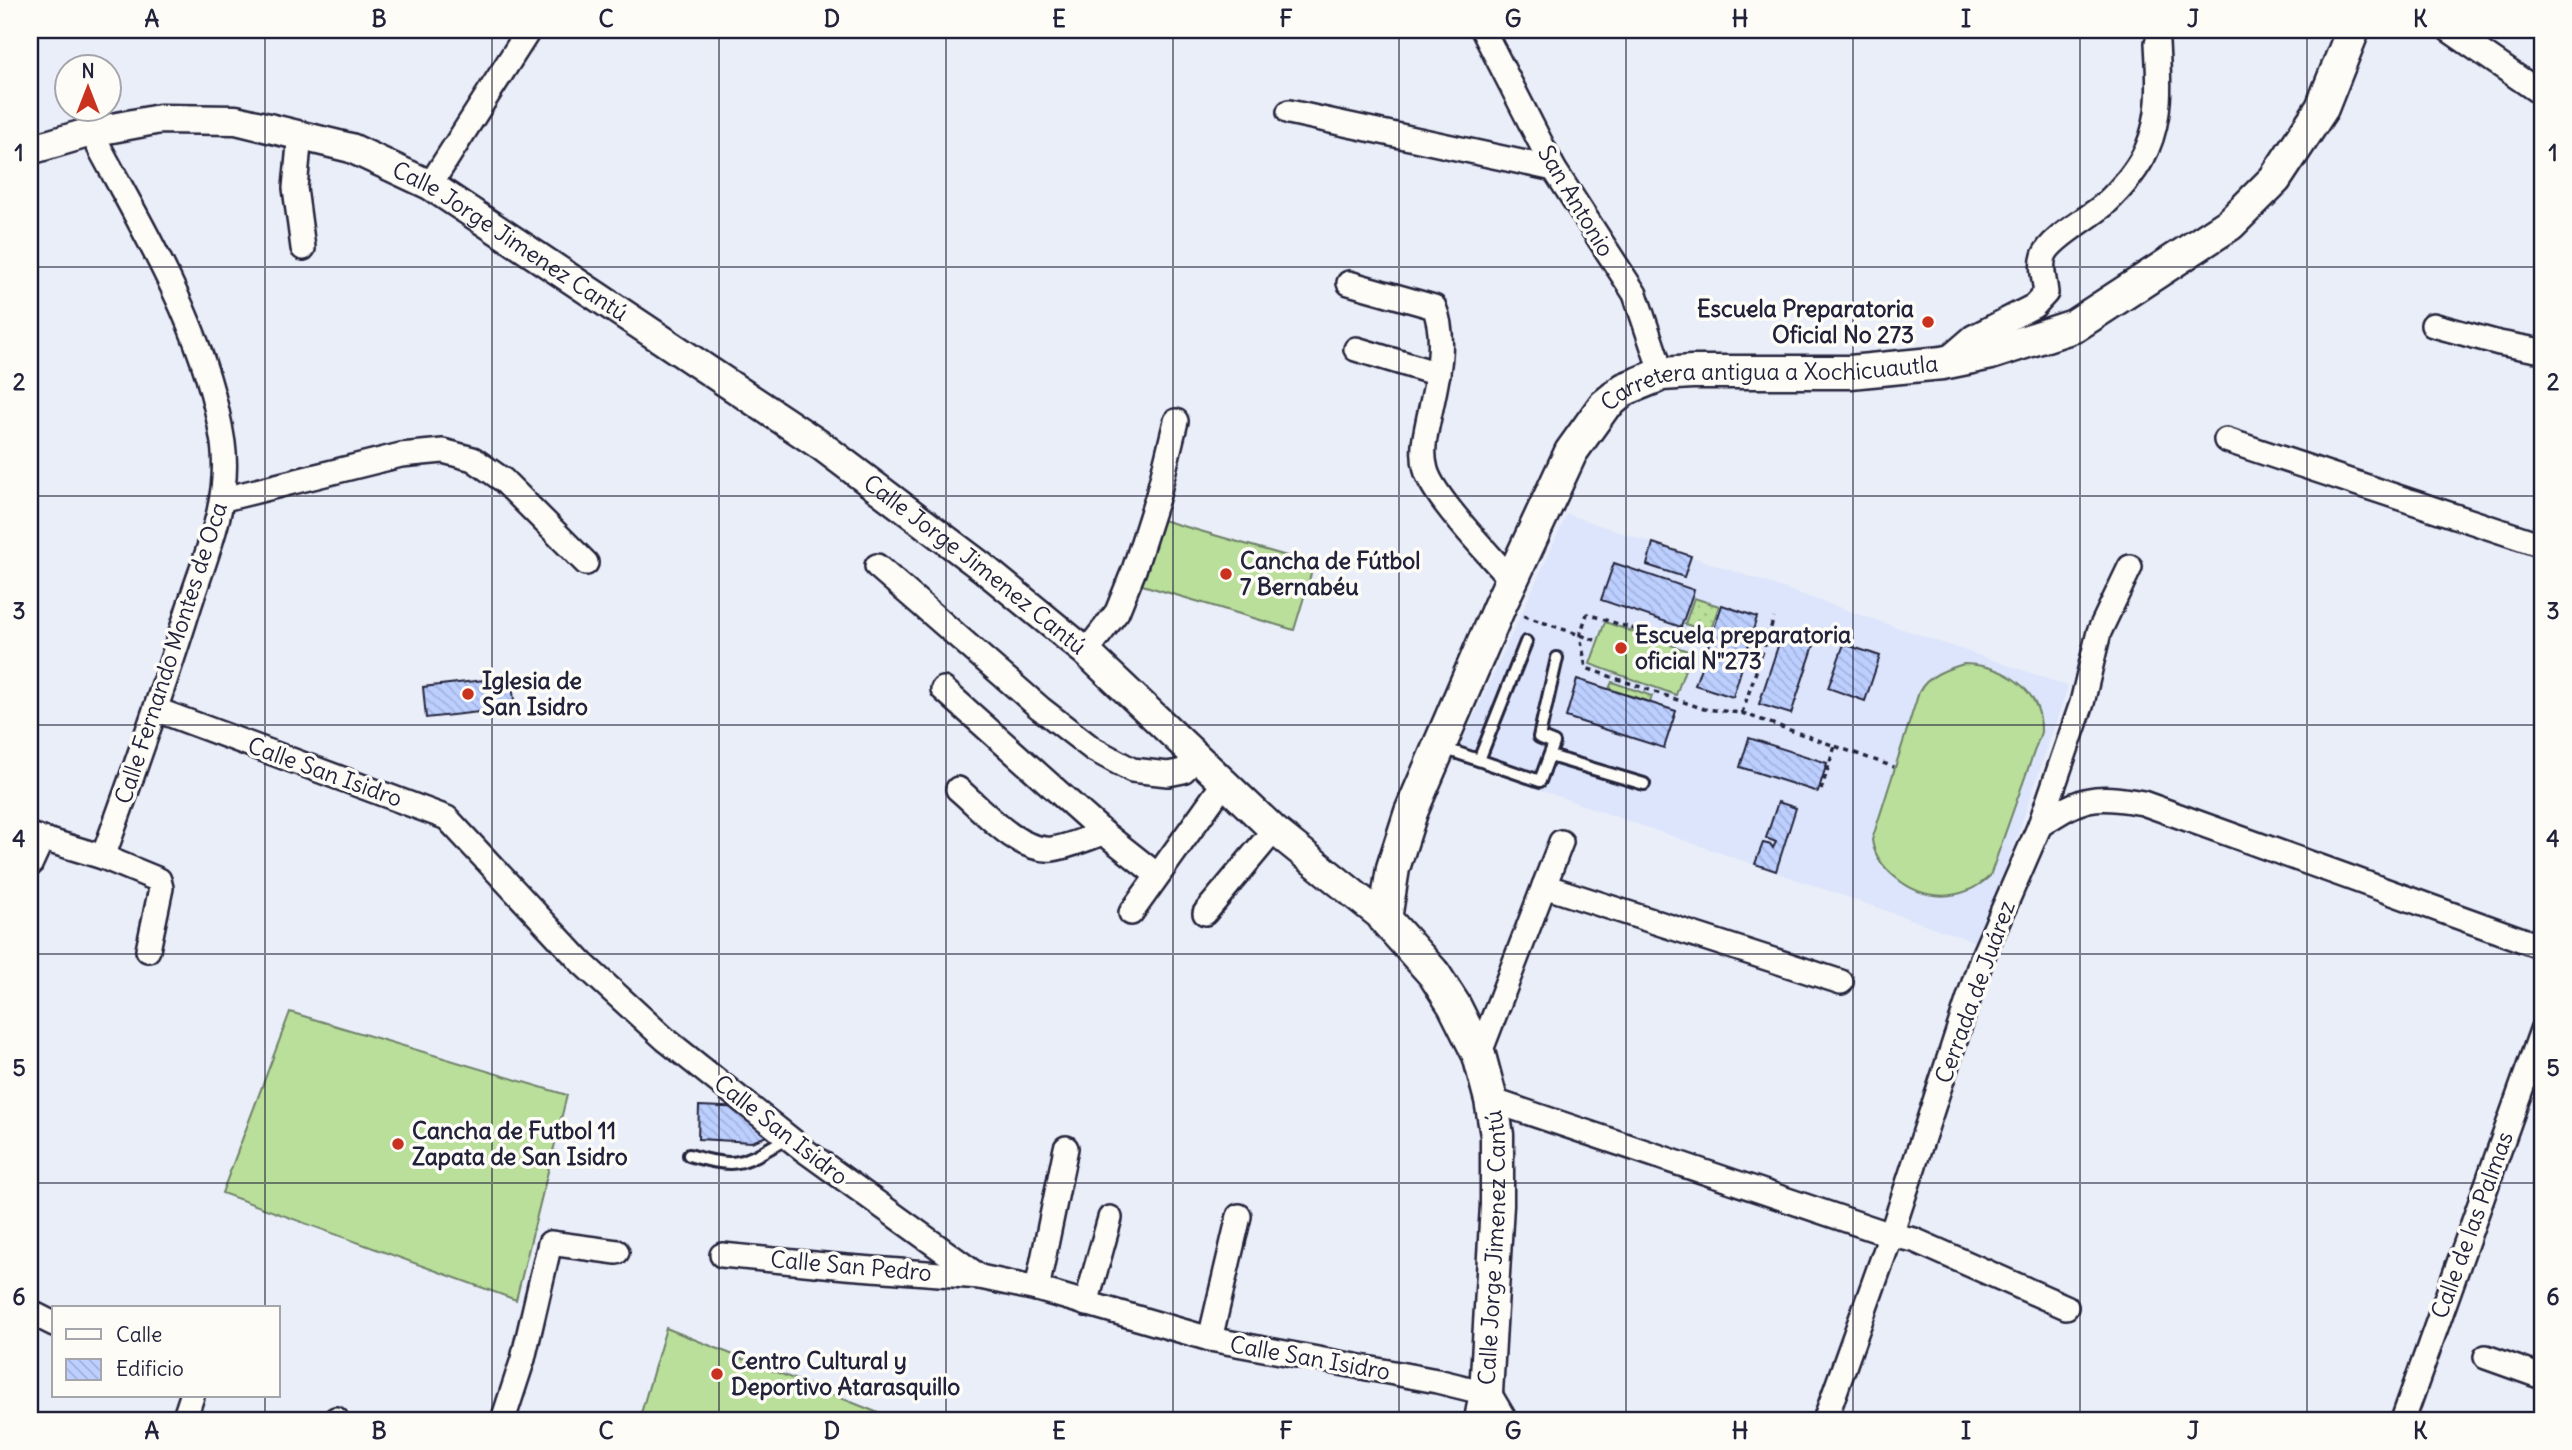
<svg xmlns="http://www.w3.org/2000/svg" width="2572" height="1450" font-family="Delius,sans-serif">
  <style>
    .built { fill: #dce5fb }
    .garden { fill: url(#garden-dots); stroke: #6e806a; stroke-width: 2 }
    .pitch { fill: #b9df9a; stroke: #6e806a; stroke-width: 2 }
    .building { fill: url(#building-back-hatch); stroke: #22223b; stroke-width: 2 }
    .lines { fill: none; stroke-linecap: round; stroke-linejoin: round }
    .service-casing { stroke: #22223b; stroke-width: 16 }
    .minor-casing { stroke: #22223b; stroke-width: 28 }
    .tertiary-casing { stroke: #22223b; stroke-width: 33 }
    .secondary-casing { stroke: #22223b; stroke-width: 37 }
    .path { stroke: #22223b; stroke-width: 3.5; stroke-dasharray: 5 5; stroke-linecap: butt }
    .service { stroke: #fdfcf7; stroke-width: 10 }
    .minor { stroke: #fdfcf7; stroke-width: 23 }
    .tertiary { stroke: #fdfcf7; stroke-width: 28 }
    .secondary { stroke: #fdfcf7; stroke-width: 32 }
    .grid { fill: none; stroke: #22223b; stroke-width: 2; stroke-opacity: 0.55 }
    .poi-dot { fill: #c8321e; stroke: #fdfcf7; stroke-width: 2.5 }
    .labels { text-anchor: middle; stroke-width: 7; stroke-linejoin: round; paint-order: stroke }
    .street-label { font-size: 23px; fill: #22223b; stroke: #fdfcf7 }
    .poi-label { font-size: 23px; font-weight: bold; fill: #22223b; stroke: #fdfcf7; text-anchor: start }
    .neatline { fill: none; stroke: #22223b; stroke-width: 2.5 }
    .grid-label { font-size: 23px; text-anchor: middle; font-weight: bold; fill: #22223b }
  </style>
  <defs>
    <pattern id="garden-dots" width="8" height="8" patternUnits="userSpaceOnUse" patternTransform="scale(1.75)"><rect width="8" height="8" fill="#b9df9a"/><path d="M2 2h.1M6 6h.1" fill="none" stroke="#9fbf86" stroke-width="1.8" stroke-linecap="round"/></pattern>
    <pattern id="building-back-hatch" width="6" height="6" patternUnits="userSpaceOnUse" patternTransform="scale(1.75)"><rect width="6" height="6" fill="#bccfff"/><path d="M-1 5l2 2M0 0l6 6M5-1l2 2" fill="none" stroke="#a1b1db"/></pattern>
  </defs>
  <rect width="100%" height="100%" fill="#eaeef9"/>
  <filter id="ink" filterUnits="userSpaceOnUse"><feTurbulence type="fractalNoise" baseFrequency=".0143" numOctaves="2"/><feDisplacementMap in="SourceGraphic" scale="14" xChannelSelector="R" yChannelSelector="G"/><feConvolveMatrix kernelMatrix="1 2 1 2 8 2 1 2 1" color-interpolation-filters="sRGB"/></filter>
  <g filter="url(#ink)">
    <polygon class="built" points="1567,514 2068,686 1981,944 1454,760"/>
    <g class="garden">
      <polygon points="1694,598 1719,606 1710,632 1685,624"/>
      <polygon points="1612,682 1652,696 1650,702 1609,689"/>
    </g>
    <g class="pitch">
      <polygon points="1159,519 1314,564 1294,630 1139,584"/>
      <polygon points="1605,622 1691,652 1676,695 1590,664"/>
      <path d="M1964 664C2004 665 2042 689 2041 732L1990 876C1962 902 1924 902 1895 877 1883 867 1874 855 1872 840L1919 692C1928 675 1947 669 1964 664Z"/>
      <polygon points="290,1012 567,1095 516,1300 222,1193"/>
      <polygon points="666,1328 896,1420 639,1420"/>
    </g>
    <g class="building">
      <polygon points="1653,543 1691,556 1684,577 1647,565"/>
      <polygon points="1614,563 1694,590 1681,627 1601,600"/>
      <polygon points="1722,605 1757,617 1733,697 1695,685"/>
      <polygon points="1782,634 1814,645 1791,714 1759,704"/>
      <polygon points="1844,644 1880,656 1865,701 1828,688"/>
      <polygon points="502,678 512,685 514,700 506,709 426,718 423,687"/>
      <polygon points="1577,679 1676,711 1664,748 1566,717"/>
      <polygon points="1749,738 1827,763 1818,792 1740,767"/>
      <polygon points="1778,802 1796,808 1776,871 1755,864 1763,843 1771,845 1773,848 1776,842 1766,838"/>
      <polygon points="699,1106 747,1108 779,1131 752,1142 698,1139"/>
    </g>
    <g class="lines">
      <g class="service-casing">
        <g id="service">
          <polyline points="1443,748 1540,781 1554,743 1539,737 1557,658"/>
          <polyline points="1550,756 1644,784"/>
          <polyline points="1479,760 1526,642"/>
          <path d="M689 1155C740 1171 744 1162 789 1137"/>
        </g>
      </g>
      <g class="minor-casing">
        <g id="minor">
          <polyline points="1483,30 1554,169 1635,294 1662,374"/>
          <polyline points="2449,30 2542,94"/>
          <polyline points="1289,112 1554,169"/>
          <path d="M91 132C144 232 206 330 223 443 231 500 206 554 189 607 163 691 133 774 103 857"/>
          <polyline points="300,134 295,188 303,248"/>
          <polyline points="430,185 529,30"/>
          <path d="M1349 283 1434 307C1448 340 1436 384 1429 417 1425 436 1421 452 1426 470 1433 497 1491 556 1511 580"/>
          <polyline points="2433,325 2499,343 2542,351"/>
          <polyline points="1356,349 1438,374"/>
          <path d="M1944 362 1973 337 2034 306 2046 293C2045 281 2040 268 2044 256 2050 238 2090 218 2105 204 2121 189 2138 169 2147 149 2162 115 2159 80 2157 43"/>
          <polyline points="2226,440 2542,545"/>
          <polyline points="224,499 401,455 443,451 473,459 503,480 586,563"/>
          <polyline points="877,566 1040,708 1093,749 1132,770 1168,774 1183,771 1197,758"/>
          <polyline points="1086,652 1117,612 1134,570 1158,495 1176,421"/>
          <polyline points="943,689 1104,833 1157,875"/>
          <polyline points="157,710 447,818 582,963 665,1039 804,1150 980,1277 1037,1289 1210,1339 1437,1381 1486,1393"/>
          <path d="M958 789C983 810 1017 852 1052 849 1069 847 1087 838 1104 833"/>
          <path d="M2040 825C2083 797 2091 794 2143 803L2542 947"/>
          <polyline points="30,835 103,857 159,880 161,888 148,950"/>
          <polyline points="30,865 42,839"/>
          <polyline points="1544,886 1841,982"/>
          <polyline points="1131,913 1224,783"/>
          <polyline points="1205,913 1274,830"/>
          <polyline points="1479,1055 1561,842"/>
          <polyline points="1491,1100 1891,1235 1914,1240 2066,1307"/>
          <polyline points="722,1255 846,1267 980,1277"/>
          <polyline points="1037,1289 1066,1148"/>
          <polyline points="1086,1304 1110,1218"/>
          <polyline points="30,1312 54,1324"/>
          <polyline points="1210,1339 1239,1216"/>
          <polyline points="2486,1357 2542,1377"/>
          <polyline points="184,1420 192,1396"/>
          <polyline points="335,1420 336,1419"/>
          <polyline points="503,1420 523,1359 550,1243 617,1252"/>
          <polyline points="1825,1420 1891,1235 1982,958 2040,825 2082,703 2099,632 2130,567"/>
          <polyline points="2403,1420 2542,1030"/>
        </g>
      </g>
      <g class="tertiary-casing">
        <g id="tertiary">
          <path id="s1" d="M30 150 91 132 160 119 236 120 351 148 430 185 823 447 982 567 1086 652 1274 830 1385 919"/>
          <polyline points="1486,1393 1502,1420"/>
        </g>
      </g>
      <g class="secondary-casing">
        <g id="secondary">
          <path id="s2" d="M1481 1420 1486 1393 1497 1205V1135L1491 1100 1479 1055 1454 1005 1434 974 1385 919 1393 868 1411 812 1499 607 1571 452 1604 406 1625 389 1662 374 1692 372H1850L1942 363 1991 353 2074 326 2230 224 2275 179 2322 108 2353 30"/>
        </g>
      </g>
      <g class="path">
        <polyline points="1524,616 1598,641"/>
        <polyline points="1705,636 1679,630 1675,642 1587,614 1580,635 1586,668 1704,709 1742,713 1894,767"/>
        <polyline points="1742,713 1774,618"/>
        <polyline points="1821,790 1835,746"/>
      </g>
      <use href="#service" class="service"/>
      <use href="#minor" class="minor"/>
      <use href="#tertiary" class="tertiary"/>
      <use href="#secondary" class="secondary"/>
    </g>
  </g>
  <path class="grid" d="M265 30V1308M492 30V1420M719 30V1420M946 30V1420M1173 30V1420M1399 30V1420M1626 30V1420M1853 30V1420M2080 30V1420M2307 30V1420M30 267H2542M30 496H2542M30 725H2542M30 954H2542M30 1183H2542M265 1396V1420"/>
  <g class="poi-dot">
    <circle cx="1928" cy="322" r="7"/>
    <circle cx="1226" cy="574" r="7"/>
    <circle cx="1621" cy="648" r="7"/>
    <circle cx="468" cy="694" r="7"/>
    <circle cx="398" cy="1144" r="7"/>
    <circle cx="717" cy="1374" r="7"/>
  </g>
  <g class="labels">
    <g class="street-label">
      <text transform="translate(1576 201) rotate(59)" y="8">San Antonio</text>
      <text dy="8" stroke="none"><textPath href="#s1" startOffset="513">Calle Jorge Jimenez Cantú</textPath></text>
      <text dy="8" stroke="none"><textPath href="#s2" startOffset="1267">Carretera antigua a Xochicuautla</textPath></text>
      <text dy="8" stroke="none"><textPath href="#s1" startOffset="1080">Calle Jorge Jimenez Cantú</textPath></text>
      <text transform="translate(171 653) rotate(-72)" y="8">Calle Fernando Montes de Oca</text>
      <text transform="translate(325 772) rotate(20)" y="8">Calle San Isidro</text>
      <text transform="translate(1975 992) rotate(-70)" y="8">Cerrada de Juárez</text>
      <text transform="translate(781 1130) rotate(38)" y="8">Calle San Isidro</text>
      <text transform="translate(2472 1225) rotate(-70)" y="8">Calle de las Palmas</text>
      <text dy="8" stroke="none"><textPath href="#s2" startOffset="173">Calle Jorge Jimenez Cantú</textPath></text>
      <text transform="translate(851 1266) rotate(5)" y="8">Calle San Pedro</text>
      <text transform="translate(1310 1358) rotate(10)" y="8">Calle San Isidro</text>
    </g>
    <g class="poi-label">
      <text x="1914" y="317" text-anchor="end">Escuela Preparatoria<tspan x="1914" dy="26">Oficial No 273</tspan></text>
      <text x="1240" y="569">Cancha de Fútbol<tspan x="1240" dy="26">7 Bernabéu</tspan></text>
      <text x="1635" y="643">Escuela preparatoria<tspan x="1635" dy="26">oficial N"273</tspan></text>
      <text x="482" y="689">Iglesia de<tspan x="482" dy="26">San Isidro</tspan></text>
      <text x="412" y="1139">Cancha de Futbol 11<tspan x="412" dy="26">Zapata de San Isidro</tspan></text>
      <text x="731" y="1369">Centro Cultural y<tspan x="731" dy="26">Deportivo Atarasquillo</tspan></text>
    </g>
  </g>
  <rect width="2572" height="1450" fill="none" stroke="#fdfcf7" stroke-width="77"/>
  <rect x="52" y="1306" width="228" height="91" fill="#fdfcf7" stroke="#a5a5ac" stroke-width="2"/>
  <rect x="66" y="1329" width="35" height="10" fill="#fdfcf7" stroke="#a5a5ac" stroke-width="2"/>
  <text x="116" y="1342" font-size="21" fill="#22223b">Calle</text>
  <rect x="66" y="1359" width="35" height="21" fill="url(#building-back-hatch)" stroke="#a5a5ac" stroke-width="2"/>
  <text x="116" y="1376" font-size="21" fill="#22223b">Edificio</text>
  <g transform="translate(88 88)"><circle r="33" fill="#fdfcf7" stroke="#a5a5ac" stroke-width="2"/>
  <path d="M0-5L12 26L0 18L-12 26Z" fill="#c8321e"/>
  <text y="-10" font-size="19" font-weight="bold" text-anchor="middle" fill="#22223b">N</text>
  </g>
  <rect x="38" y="38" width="2496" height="1374" class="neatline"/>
  <g class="grid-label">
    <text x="152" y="27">A</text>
    <text x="379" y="27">B</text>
    <text x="606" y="27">C</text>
    <text x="832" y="27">D</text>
    <text x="1059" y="27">E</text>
    <text x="1286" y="27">F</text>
    <text x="1513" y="27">G</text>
    <text x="1740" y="27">H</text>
    <text x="1966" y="27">I</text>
    <text x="2193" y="27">J</text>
    <text x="2420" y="27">K</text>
    <text x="19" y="161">1</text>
    <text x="2553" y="161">1</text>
    <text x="19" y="390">2</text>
    <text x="2553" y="390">2</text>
    <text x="19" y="619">3</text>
    <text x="2553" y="619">3</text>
    <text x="19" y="847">4</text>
    <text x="2553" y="847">4</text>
    <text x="19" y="1076">5</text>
    <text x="2553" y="1076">5</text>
    <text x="19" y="1305">6</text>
    <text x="2553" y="1305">6</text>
    <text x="152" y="1439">A</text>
    <text x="379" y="1439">B</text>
    <text x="606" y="1439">C</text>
    <text x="832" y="1439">D</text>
    <text x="1059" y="1439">E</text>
    <text x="1286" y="1439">F</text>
    <text x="1513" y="1439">G</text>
    <text x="1740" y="1439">H</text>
    <text x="1966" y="1439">I</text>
    <text x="2193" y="1439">J</text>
    <text x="2420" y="1439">K</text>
  </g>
</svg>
